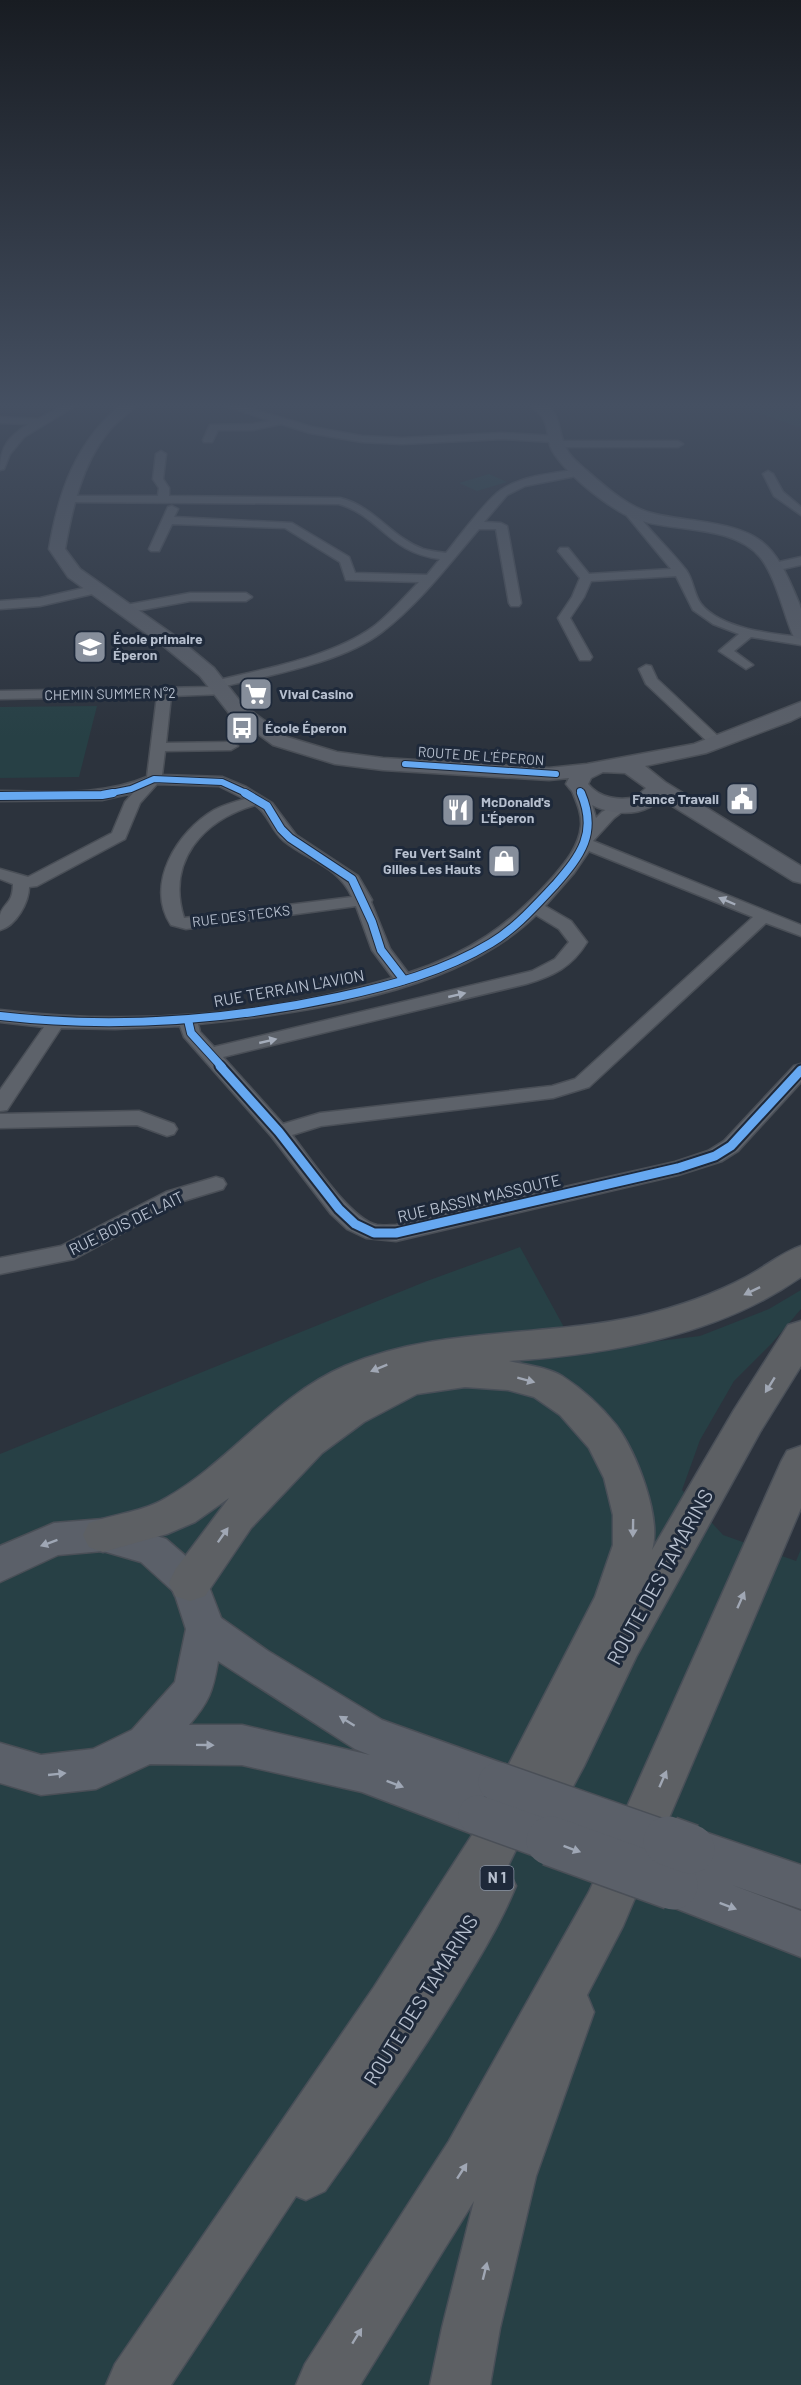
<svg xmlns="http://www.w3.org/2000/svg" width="801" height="2385" font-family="Barlow,sans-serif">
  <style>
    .green { fill: #274045 }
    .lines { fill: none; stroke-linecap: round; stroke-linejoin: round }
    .street-casing { stroke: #4a4f57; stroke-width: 3 }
    .secondary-casing { stroke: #4a4f57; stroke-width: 3 }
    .highway-casing { stroke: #494f58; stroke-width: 3 }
    .street { fill: #5d626a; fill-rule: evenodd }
    .secondary { fill: #5b6069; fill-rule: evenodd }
    .highway { fill: #5d6064; fill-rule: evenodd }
    .secondary-bridge-far1-casing { stroke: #4a4f57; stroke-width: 42; stroke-linecap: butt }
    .secondary-bridge-casing { stroke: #4a4f57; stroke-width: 52; stroke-linecap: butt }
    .secondary-bridge-far1 { stroke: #5b6069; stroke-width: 39 }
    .secondary-bridge { stroke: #5b6069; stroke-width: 49 }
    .cycleway-far2-casing { stroke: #1e293a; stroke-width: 8 }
    .cycleway-far1-casing { stroke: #1e293a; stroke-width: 10 }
    .cycleway-casing { stroke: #1e293a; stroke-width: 13 }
    .cycleway-far2 { stroke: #66a8f1; stroke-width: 6 }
    .cycleway-far1 { stroke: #66a8f1; stroke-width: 8 }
    .cycleway { stroke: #66a8f1; stroke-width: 9 }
    .oneway { fill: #a4acba }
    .oneway2 { fill: #a0a7b4 }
    .oneway3 { fill: #9fa7b5 }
    .labels { text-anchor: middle; stroke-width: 6; stroke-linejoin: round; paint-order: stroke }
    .far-poi-label { font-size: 14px; font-weight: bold; fill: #b6bfce; stroke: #1e293a; text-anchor: start }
    .far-street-label { font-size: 14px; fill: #b6bfce; stroke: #1e293a }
    .shield { fill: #1e293a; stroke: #8892a2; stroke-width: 1.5 }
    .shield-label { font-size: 15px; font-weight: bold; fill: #b6bfce }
    .street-label { font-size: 16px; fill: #b6bfce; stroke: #1e293a }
    .near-street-label { font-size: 20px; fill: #b6bfce; stroke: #1e293a }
  </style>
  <rect width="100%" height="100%" fill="#2c333d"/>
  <g class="green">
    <polygon points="730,403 801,403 801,428"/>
    <polygon points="489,474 507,482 477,491 459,483"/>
    <polygon points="97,706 79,777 0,778 0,707"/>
    <polygon points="520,1247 577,1351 700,1336 769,1309 801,1290 801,1309 772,1343 734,1381 700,1440 682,1490 723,1535 796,1561 801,1549 801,2385 0,2385 0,1454 427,1281"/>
  </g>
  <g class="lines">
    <g class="street-casing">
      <g id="street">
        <path d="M68 403H80L24 437 10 454 4 469 0 470C0 446 9 437 28 424L0 423V417L38 419Z"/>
        <polygon points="217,403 232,403 312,427 362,436 402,438 502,433 555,436 559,437 559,441 678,441 683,444 678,447 556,447 552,446 552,442 502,439 402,444 362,442 310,433 281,424 253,430 218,430 212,442 204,442 203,440 210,425 253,424 271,421"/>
        <path d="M161 451 166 454 163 479 169 488V496L340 498C374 506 391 537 423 549 430 551 438 552 446 553 459 537 486 500 501 490 523 475 555 473 581 469L586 472 581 475 525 486 507 495 484 522 501 523 507 526 521 603 519 606H511L509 603 496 529H479C449 564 420 603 382 632 344 662 270 675 222 687L227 691 225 694 171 696 166 743 231 742 238 746 231 750 165 751 162 775 222 777 246 787 272 803 296 835 358 876 372 900 371 902 390 949 408 973C469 953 509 926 552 878 565 863 579 847 581 826 582 814 577 803 572 791L580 786 588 791 596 818 602 812 623 800 631 805 614 818 593 841 801 925V936L766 923 589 1087 553 1098 321 1126 292 1135C309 1157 351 1220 377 1225 383 1226 390 1225 396 1225L675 1162 708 1151 724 1141 794 1066 801 1064V1082L738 1151 722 1161 678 1175 396 1241 366 1238 347 1229 331 1214 272 1137 184 1037 180 1026 115 1029 61 1028 7 1110 0 1111V1090L44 1027 0 1022V1010C130 1026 267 1016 393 978L372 950 356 906 186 929 171 925C144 884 178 831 214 810 224 805 234 802 245 799L219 786 157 784 140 803 125 839 37 886 29 887C29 902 16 926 0 930 0 926 0 919 0 915 4 902 13 904 13 884L0 879V869L28 877 112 833 125 802 133 793 102 800 0 801V791C49 791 101 797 147 777L157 696 0 699V691L211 687V682C262 669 330 658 373 627 389 615 404 597 419 582L346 580 340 562 285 528 172 524 159 551H151L149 549 168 507 172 506 178 509 174 517 292 523 349 557 355 573 427 575 440 559C389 553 381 517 339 504L68 502 62 499 68 496H158L159 488 153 479 156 454ZM255 805C269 814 271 831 284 841 309 861 338 866 352 897L184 918C166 861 203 820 255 805ZM589 851 753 917 575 1079 552 1086 320 1113 283 1124 223 1057 526 984C553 976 572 967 587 942L571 921 545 906 574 873ZM536 915 559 929 569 942 555 959 532 971 214 1047 200 1032 198 1024C305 1013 457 993 536 915Z"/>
        <polygon points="768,471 773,474 783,492 801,507 801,515 774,496 763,474"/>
        <path d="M628 506 632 507C648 530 670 549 686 570 693 579 694 595 701 604 721 629 772 634 801 637V645L751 637 734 651 753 665 746 669 719 651 739 634 713 624 693 610 676 576 591 581 584 597 570 618 592 657 590 660H580L558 618 572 597 580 578 558 551 560 548H568L589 574 671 569 628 517 622 509Z"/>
        <polygon points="801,557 801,565 774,571 768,567 770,564"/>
        <polygon points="97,585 103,589 101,592 40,606 0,609 0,601 40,598"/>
        <polygon points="190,593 246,593 252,597 246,601 190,601 126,613 120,609 126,605"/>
        <polygon points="646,665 651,666 657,679 722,740 724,743 722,746 712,746 646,684 639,669"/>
        <polygon points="139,1111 174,1124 177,1129 174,1134 167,1136 137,1125 0,1128 0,1114"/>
        <polygon points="216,1177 223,1179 226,1184 223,1189 180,1202 74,1259 0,1274 0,1258 61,1246 166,1192"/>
      </g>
    </g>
    <g class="secondary-casing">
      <g id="secondary">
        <path d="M123 403H138C129 414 116 421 108 432 82 464 72 509 65 549L80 569 175 636 214 668 243 705 287 737 337 752 383 758 549 768 587 764 694 744 801 702V716L791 721 706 753 645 766 665 782 801 866V883L793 881 661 799C635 825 585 811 566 784L569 778 549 780 383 770 335 764 273 745 229 713 200 676 161 644 68 577 49 549C59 490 76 442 123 403ZM603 772 625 773 646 788 636 797C619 801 599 798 588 784L591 778Z"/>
        <path d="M529 403C563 403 555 423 565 446 569 456 578 463 586 470 602 484 622 502 642 510 657 516 675 518 691 520 760 530 773 539 799 603L801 609V639L794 637 792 633C783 611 775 575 760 557 730 521 663 535 624 514 601 501 565 473 552 450 547 441 549 429 544 420 541 413 534 409 529 403Z"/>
        <path d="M103 1519 166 1539 203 1571 221 1618 268 1651 382 1720 513 1767 519 1782 513 1797 498 1803 493 1801 499 1815 493 1830 478 1836 362 1792 242 1765 150 1764 96 1789 41 1795 0 1783V1743L41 1755 93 1749 132 1730 175 1682 186 1629 174 1592 141 1562 103 1551 58 1555 0 1582V1546L54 1523ZM218 1661 355 1749 370 1755 242 1725H189C209 1702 213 1691 218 1661Z"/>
        <polygon points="690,1827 801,1865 801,1909 732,1885 801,1911 801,1957 657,1901 651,1885 657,1869 674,1863 668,1849 675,1834"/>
      </g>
    </g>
    <g class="highway-casing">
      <g id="highway">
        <path d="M801 1246V1277C717 1336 609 1354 509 1361 525 1365 547 1367 562 1376 582 1389 601 1406 616 1425 636 1452 662 1517 652 1550L734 1410 788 1325 801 1321V1366L760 1432 636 1657 584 1766 549 1831 532 1838 523 1835 507 1868 516 1886C500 1925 477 1962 455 1998 414 2064 370 2128 325 2191L306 2200 296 2196 171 2385H106L115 2364 374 1987 474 1832 595 1597 613 1545V1515L604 1478 589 1448 560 1415 534 1397 508 1390 465 1387 417 1394 364 1422 322 1453 251 1528 205 1596 190 1601 175 1596 169 1583 175 1570 229 1498 195 1522 167 1534 103 1552 89 1547 83 1535 89 1523C114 1514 143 1512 166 1498 231 1461 275 1396 345 1366 440 1326 540 1338 639 1316 677 1307 712 1295 746 1277 765 1267 781 1253 801 1246Z"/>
        <polygon points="801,1446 801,1508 623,1926 587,1995 594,2012 536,2176 500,2328 490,2385 430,2385 442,2328 474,2201 360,2385 296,2385 305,2364 449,2141 589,1892 781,1462 787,1451"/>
      </g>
    </g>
    <use href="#street" class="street"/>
    <use href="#secondary" class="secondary"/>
    <use href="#highway" class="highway"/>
    <g class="secondary-bridge-far1-casing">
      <g id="secondary-bridge-far1">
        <polyline points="498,1782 672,1843"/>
        <polyline points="478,1815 556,1843"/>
      </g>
    </g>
    <g class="secondary-bridge-casing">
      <g id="secondary-bridge">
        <polyline points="551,1841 673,1885"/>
        <polyline points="668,1841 690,1849"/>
      </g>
    </g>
    <use href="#secondary-bridge-far1" class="secondary-bridge-far1"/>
    <use href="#secondary-bridge" class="secondary-bridge"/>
    <g class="cycleway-far2-casing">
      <g id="cycleway-far2">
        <polyline points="405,764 556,774"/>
        <polyline points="580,791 581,794"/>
        <polyline points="106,794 131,789 154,779 222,782 248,794"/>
      </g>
    </g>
    <g class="cycleway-far1-casing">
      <g id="cycleway-far1">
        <polyline points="245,793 267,806 281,829 290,838 352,879 372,922 381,950 404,980"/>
        <polyline points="0,796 102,795 113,793"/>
        <path d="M0 1016C113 1029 226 1021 338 997 390 986 445 971 491 943 516 928 535 906 555 885 581 855 598 833 581 793"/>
        <polyline points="188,1020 191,1033 222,1067"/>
      </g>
    </g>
    <g class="cycleway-casing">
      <polyline id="cycleway" points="220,1066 279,1132 339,1209 355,1224 374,1233 396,1233 678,1168 715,1156 731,1146 801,1070"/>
    </g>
    <use href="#cycleway-far2" class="cycleway-far2"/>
    <use href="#cycleway-far1" class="cycleway-far1"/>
    <use href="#cycleway" class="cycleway"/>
  </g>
  <defs><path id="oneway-solid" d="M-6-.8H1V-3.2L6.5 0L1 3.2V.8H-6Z" transform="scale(1.5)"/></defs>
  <g class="oneway">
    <use href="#oneway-solid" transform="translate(727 901) rotate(-157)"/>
    <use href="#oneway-solid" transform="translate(457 995) rotate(-13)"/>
    <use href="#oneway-solid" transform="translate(268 1041) rotate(-13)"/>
  </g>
  <g class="oneway2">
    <use href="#oneway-solid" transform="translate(752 1291) rotate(154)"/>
    <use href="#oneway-solid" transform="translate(379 1368) rotate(158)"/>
    <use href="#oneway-solid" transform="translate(526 1380) rotate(15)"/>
    <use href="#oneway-solid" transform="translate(770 1385) rotate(122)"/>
    <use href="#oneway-solid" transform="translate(633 1528) rotate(91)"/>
    <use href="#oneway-solid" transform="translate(223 1535) rotate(-55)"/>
    <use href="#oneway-solid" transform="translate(741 1600) rotate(-66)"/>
    <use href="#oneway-solid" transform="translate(663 1779) rotate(-66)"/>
    <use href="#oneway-solid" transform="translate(462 2171) rotate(-57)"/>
    <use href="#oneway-solid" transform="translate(485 2271) rotate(-76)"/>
    <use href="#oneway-solid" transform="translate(357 2336) rotate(-58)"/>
  </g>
  <g class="oneway3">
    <use href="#oneway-solid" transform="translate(49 1543) rotate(160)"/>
    <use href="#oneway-solid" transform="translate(347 1721) rotate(-148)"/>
    <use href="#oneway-solid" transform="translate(205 1745) rotate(1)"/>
    <use href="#oneway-solid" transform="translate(57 1774) rotate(-6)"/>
    <use href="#oneway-solid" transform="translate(395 1784) rotate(21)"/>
    <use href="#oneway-solid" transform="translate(572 1849) rotate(20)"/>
    <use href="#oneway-solid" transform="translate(728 1906) rotate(21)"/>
  </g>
  <linearGradient id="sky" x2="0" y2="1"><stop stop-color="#181c22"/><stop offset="0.55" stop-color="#455062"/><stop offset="1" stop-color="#455062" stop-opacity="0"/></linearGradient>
  <rect width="801" height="737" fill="url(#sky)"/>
  <defs>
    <g id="school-square" transform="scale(1.725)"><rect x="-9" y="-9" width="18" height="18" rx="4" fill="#868e9b" stroke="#1e293a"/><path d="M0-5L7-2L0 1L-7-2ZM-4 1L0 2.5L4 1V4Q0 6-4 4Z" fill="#fff"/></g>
    <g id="supermarket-square" transform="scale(1.725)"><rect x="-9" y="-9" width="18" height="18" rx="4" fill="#868e9b" stroke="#1e293a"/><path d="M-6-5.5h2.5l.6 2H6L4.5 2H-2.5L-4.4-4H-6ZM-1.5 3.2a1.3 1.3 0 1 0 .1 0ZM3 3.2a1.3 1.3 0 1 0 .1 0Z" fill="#fff"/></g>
    <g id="bus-square" transform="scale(1.725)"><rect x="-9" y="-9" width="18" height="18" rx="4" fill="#868e9b" stroke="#1e293a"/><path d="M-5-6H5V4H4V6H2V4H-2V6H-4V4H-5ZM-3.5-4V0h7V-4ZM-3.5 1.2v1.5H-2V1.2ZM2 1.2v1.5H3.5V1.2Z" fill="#fff"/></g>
    <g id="civic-square" transform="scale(1.725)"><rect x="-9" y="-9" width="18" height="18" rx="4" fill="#868e9b" stroke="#1e293a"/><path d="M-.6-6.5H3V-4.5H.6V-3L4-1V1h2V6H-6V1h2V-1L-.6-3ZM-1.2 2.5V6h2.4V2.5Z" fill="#fff"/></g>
    <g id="restaurant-square" transform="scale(1.725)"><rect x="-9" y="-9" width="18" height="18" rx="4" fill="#868e9b" stroke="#1e293a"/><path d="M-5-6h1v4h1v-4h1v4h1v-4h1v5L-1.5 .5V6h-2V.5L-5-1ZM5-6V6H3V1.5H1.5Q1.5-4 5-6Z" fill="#fff"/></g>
    <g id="shop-square" transform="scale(1.725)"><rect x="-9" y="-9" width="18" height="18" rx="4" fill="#868e9b" stroke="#1e293a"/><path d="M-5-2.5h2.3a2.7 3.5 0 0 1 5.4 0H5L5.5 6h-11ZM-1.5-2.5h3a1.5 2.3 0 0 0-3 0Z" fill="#fff"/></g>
  </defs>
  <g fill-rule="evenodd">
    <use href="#school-square" x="90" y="647"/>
    <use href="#supermarket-square" x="256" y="694"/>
    <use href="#bus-square" x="242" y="728"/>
    <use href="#civic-square" x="742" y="799"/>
    <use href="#restaurant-square" x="458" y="810"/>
    <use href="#shop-square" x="504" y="861"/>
  </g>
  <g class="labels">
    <g class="far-poi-label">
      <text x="113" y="644">École primaire<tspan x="113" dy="16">Éperon</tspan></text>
      <text x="279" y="699">Vival Casino</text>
      <text x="265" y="733">École Éperon</text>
      <text x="719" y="804" text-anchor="end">France Travail</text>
      <text x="481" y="807">McDonald's<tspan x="481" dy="16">L'Éperon</tspan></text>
      <text x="481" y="858" text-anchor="end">Feu Vert Saint<tspan x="481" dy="16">Gilles Les Hauts</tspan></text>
    </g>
    <g class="far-street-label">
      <text transform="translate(110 694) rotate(-1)" y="5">CHEMIN SUMMER N°2</text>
      <text transform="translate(481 756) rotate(4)" y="5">ROUTE DE L'ÉPERON</text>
      <text transform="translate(241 916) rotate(-7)" y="5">RUE DES TECKS</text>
    </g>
    <rect class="shield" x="480.5" y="1866" width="33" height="24" rx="4.5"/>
    <g class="shield-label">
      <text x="497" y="1883">N 1</text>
    </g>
    <g class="street-label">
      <text transform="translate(289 988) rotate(-10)" y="6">RUE TERRAIN L'AVION</text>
      <text transform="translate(479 1198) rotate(-13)" y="6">RUE BASSIN MASSOUTE</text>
      <text transform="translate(126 1223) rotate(-26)" y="6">RUE BOIS DE LAIT</text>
    </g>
    <g class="near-street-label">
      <text transform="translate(660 1577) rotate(-61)" y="7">ROUTE DES TAMARINS</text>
      <text transform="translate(421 2000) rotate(-58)" y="7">ROUTE DES TAMARINS</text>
    </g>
  </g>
</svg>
